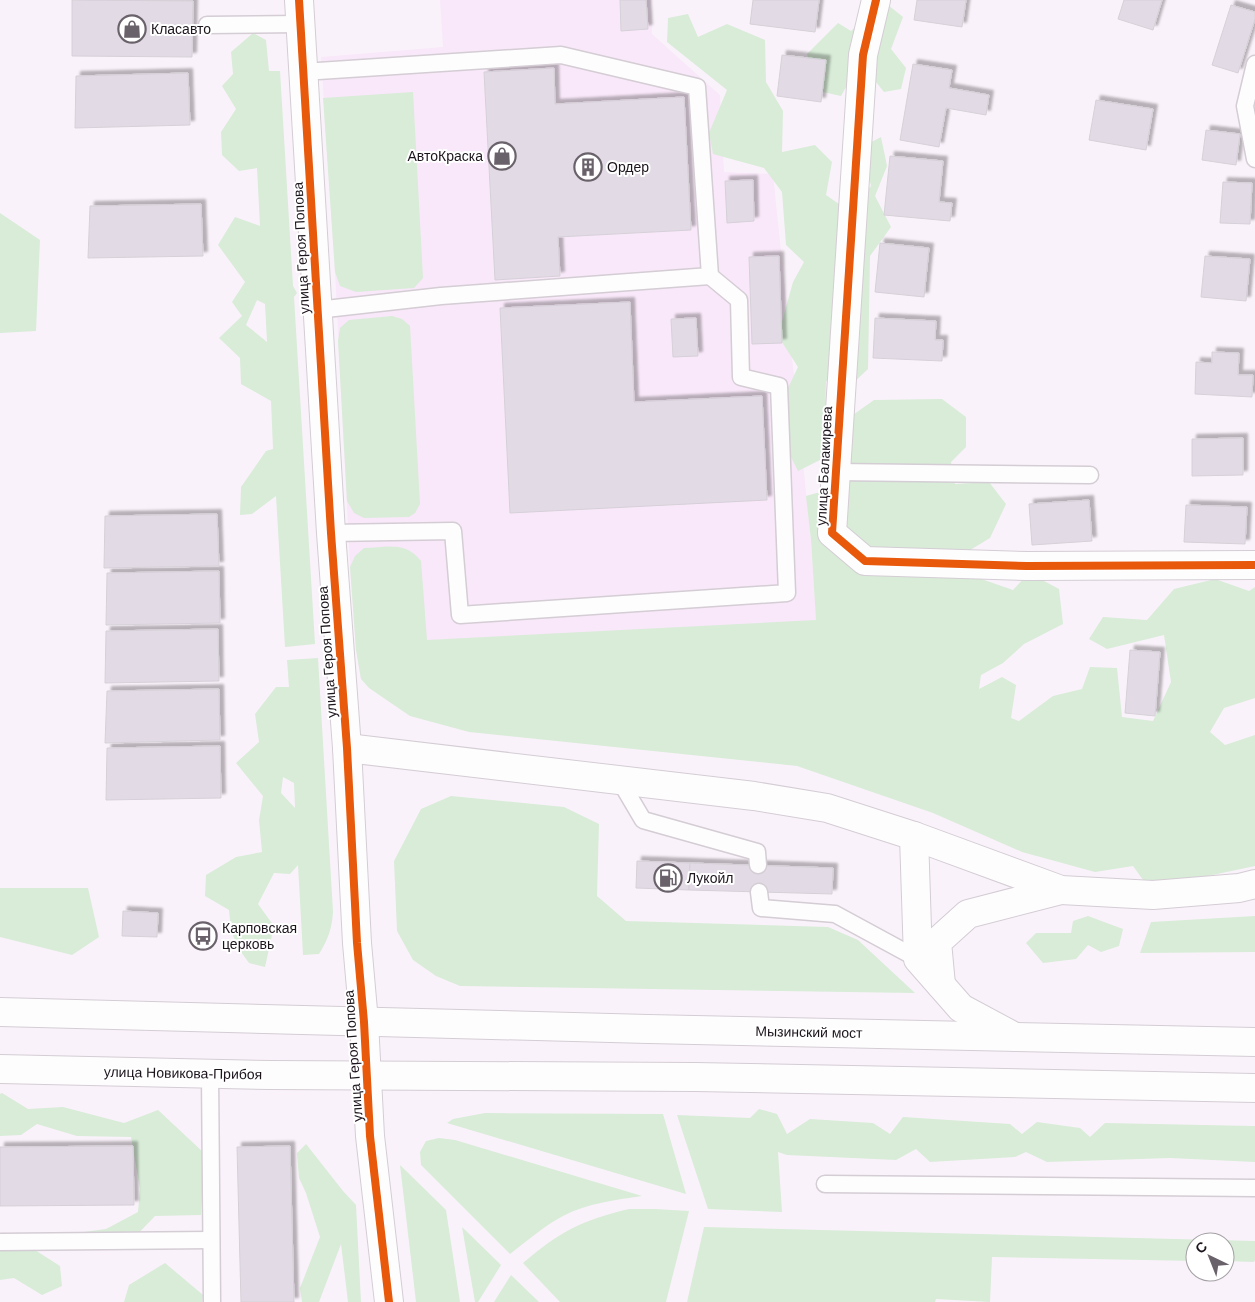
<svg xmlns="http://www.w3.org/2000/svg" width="1255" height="1302" font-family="Arial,sans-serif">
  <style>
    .built { fill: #f9e8f9 }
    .green { fill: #d8ecd8; fill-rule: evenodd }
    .building { fill: #e2dbe6; stroke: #d6d0d8; filter: url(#shadow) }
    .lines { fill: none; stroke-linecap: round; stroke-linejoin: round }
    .service-casing { stroke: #d4cdd4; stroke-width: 19 }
    .minor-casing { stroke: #d4cdd4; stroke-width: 30 }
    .tertiary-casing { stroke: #d4cdd4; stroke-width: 30 }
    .primary-casing { stroke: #d4cdd4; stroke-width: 30 }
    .service { stroke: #fefdfe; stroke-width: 16 }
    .minor { stroke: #fefdfe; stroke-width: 28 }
    .tertiary { stroke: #fefdfe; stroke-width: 28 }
    .primary { stroke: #fefdfe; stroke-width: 28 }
    .cycleway-casing { stroke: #fff; stroke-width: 11 }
    .cycleway { stroke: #e8590c; stroke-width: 8 }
    .labels { text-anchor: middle; stroke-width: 4; stroke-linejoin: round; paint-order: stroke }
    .poi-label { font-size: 14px; fill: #1c151c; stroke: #fff; text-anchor: start }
    .street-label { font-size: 14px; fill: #1c151c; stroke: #fff }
  </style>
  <defs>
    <filter id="shadow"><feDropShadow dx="4.5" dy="-4.5" stdDeviation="1" flood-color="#0004"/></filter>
  </defs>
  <rect width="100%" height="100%" fill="#faf2fa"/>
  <polygon class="built" points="440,0 651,0 652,34 720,95 724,172 773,174 811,540 819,664 361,679 356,650 350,567 335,272 321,57 443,47"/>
  <g class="green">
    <polygon points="883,1 903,17 891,49 906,68 901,89 884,92 860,62 841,96 818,91 807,54 838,23 851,31"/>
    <polygon points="688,14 698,37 727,24 765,40 766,82 783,111 782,152 815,145 832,162 826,195 849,211 871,186 862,147 881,137 887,166 875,196 891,227 870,256 868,369 850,386 826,381 824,458 798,471 789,453 788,388 798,367 778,336 793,282 804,262 786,245 782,192 764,168 713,154 709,133 727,90 667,42 668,18"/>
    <path d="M253 33 266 40 269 71H280L293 286 297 293 294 297 315 644 285 647 276 496 252 514 240 515 241 487 266 451 273 449 271 401 241 384 240 358 219 338 242 316 232 302 245 282 218 245 235 217 260 226 257 168 239 171 222 155 221 132 236 109 222 86 233 74 231 52ZM257 300 265 304 267 342 246 325Z"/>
    <polygon points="413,92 423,278 414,288 356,292 340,286 335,272 323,98"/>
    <polygon points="0,213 40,240 36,331 0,333"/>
    <polygon points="392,316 402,319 410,326 420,504 415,513 409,517 364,518 354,513 347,501 338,341 340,328 349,320"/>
    <path d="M942 399 966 417V447L951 462 955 484 989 482 1006 504 990 538 962 555 964 573 1013 590 1029 573 1059 589 1063 624 1024 644 1003 663 981 675 979 689 1002 677 1016 685 1011 718 1019 721 1053 696 1082 689 1090 667 1117 668 1122 717 1153 721 1171 682 1164 635 1107 649 1089 639 1103 617 1147 620 1174 589 1215 579 1249 591 1255 587V698L1224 708 1210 732 1225 745 1255 735V866L1184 881 1146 884 1133 866 1095 872 1022 852 933 813 797 766 469 732 410 716 369 688 361 679 356 650 350 567 355 556 364 548C387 547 406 541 421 561L427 640 816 620 811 540 806 496 845 485 850 417 874 400Z"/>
    <path d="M318 658 333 912C332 928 328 940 319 954L303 955 298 865 290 874 274 873 258 904 274 926 265 967 249 963 239 949 231 931 229 910 205 896 206 875 236 857 262 852 259 820 263 796 236 763 259 742 255 714 276 687H289L287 660ZM283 777 294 783 295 808 281 793Z"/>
    <polygon points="451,796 564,807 599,824 597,896 626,921 828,927 858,940 915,993 460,986 436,976 413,960 397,931 394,861 421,809"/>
    <polygon points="0,888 88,888 99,937 72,955 0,937"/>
    <polygon points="1088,916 1123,929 1119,946 1101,952 1088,945 1076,959 1043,963 1026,943 1036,933 1071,933 1073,921"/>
    <polygon points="1255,916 1255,952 1140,953 1151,922"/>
    <polygon points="2,1093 28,1109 63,1107 124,1123 158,1110 204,1153 201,1215 155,1216 129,1243 75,1250 68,1234 106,1229 138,1212 140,1189 131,1137 77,1136 37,1124 21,1135 0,1136 0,1094"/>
    <polygon points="759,1109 777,1114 787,1134 810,1119 873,1123 890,1134 903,1117 1010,1124 1022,1134 1037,1122 1080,1128 1090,1137 1105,1123 1253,1126 1255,1126 1255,1162 1170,1158 1047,1162 1026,1152 1015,1157 930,1162 916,1149 896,1160 787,1155 778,1152 782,1212 708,1209 677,1115 750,1118"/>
    <polygon points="485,1113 663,1114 686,1194 447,1123 453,1119"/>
    <path d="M439 1138 455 1140 642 1196C615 1200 588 1203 563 1216 544 1226 527 1241 510 1254L421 1165 420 1152 426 1141Z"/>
    <polygon points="306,1144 343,1191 356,1205 361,1302 348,1302 341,1244 319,1302 302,1302 300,1288 320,1237 306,1193 299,1178 297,1153"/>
    <polygon points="400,1165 446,1210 460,1302 416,1302"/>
    <path d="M629 1209H655L689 1211 666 1302H560L523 1263C559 1232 582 1220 629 1209Z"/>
    <polygon points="462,1227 501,1265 478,1302 475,1302"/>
    <polygon points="704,1227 1255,1241 1255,1260 1254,1262 1225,1261 1225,1242 1195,1242 1195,1261 992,1257 990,1302 936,1299 935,1302 687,1302"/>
    <polygon points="0,1234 10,1234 60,1266 62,1286 42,1295 14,1278 0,1280"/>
    <polygon points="165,1263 203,1295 202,1302 124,1302 129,1285"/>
    <polygon points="511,1275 539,1302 494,1302"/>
  </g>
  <g class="building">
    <polygon points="72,0 193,1 192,57 72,56"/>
    <polygon points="620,0 646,0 648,29 621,31"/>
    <polygon points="753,0 819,0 815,32 750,24"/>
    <polygon points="917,0 966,0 962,27 914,20"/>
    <polygon points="1124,0 1162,0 1153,30 1118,19"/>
    <polygon points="1231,5 1255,12 1255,19 1238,73 1212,65"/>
    <polygon points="782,55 826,60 821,102 777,96"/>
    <polygon points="913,64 952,70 949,88 989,95 986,115 946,108 939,147 900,140"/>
    <polygon points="554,68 555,104 684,97 691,230 558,237 560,276 495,280 484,72"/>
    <polygon points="188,73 190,125 75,128 76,76"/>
    <polygon points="1096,100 1153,109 1146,150 1089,140"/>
    <polygon points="1206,130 1240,134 1236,165 1202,160"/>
    <polygon points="890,156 943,161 939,202 952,203 950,221 884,215"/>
    <polygon points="753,180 754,221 727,223 725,181"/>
    <polygon points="1223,182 1252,183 1250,224 1220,223"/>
    <polygon points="201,204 203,256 88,258 90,206"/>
    <polygon points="880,243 929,248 924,297 875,292"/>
    <polygon points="779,256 782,343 752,344 749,257"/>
    <polygon points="1205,256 1250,259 1246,301 1201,297"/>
    <polygon points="630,302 634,402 762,396 767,500 510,513 500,308"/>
    <polygon points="696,318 698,356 673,357 671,319"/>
    <polygon points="875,318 936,321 935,340 943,340 942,361 873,358"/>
    <polygon points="1212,352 1239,353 1238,375 1253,375 1252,397 1195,394 1196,362 1212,363"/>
    <polygon points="1243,438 1243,475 1192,476 1192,439"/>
    <polygon points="1089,500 1092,541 1032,545 1029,504"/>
    <polygon points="1186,505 1247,507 1245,544 1184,542"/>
    <polygon points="217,514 219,566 104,568 105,516"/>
    <polygon points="219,571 220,623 106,625 107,573"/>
    <polygon points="218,629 219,681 105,683 106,631"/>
    <polygon points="1130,650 1160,652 1155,716 1125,713"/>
    <polygon points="219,689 220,740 105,743 107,691"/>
    <polygon points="220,746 221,798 106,800 107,748"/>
    <polygon points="637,861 690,863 689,890 636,888"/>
    <polygon points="690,863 833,868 832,894 689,890"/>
    <polygon points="123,911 158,913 157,937 122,936"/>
    <polygon points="133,1146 134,1205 0,1206 0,1147"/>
    <polygon points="290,1146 294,1302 241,1302 237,1147"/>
  </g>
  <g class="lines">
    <g class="service-casing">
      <g id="service">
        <polyline points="207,25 300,24"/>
        <polyline points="1255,64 1245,106 1255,159"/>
        <polyline points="303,72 561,55 697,87 710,276 441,296 317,310"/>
        <polyline points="836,472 1090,475"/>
        <polyline points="331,533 453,531 460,615 787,593 779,386 741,377 739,300 710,276"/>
        <polyline points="620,781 643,820 757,852 758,865"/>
        <polyline points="759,892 761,908 835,914 918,959"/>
        <polyline points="210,1074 212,1302"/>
        <polyline points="825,1184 1255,1188"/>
        <polyline points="0,1242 211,1240"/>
      </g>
    </g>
    <g class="minor-casing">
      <polyline id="minor" points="876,0 863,55 832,533 865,561 1027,566 1255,565"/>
    </g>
    <g class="tertiary-casing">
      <g id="tertiary">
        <polyline points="299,0 331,533 347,748 357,943 364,1022 370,1136 389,1302"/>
        <polyline points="347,748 754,796 827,808 914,836 1061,890 1153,895 1239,888 1255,884"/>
        <polyline points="914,836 918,959 961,1008 1015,1037"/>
        <polyline points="941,985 937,942 968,914 1061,890"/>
      </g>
    </g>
    <g class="primary-casing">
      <g id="primary">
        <polyline points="0,1012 648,1029 1255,1042"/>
        <polyline points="0,1069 270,1075 695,1077 1255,1088"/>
      </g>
    </g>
    <use href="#service" class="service"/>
    <use href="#minor" class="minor"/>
    <use href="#tertiary" class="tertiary"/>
    <use href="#primary" class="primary"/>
    <g class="cycleway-casing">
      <g id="cycleway">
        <polyline points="299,0 331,533 347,748 357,943 364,1022 370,1136 389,1302"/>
        <polyline points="876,0 863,55 832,533 865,561 1027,566 1255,565"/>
      </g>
    </g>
    <use href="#cycleway" class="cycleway"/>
  </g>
  <defs>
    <g id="shop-ring" transform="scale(1.4375)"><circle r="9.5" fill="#fff" stroke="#6a626a" stroke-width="1.5"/><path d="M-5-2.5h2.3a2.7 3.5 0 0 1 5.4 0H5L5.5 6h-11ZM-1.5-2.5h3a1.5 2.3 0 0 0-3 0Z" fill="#6a626a"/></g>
    <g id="building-ring" transform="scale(1.4375)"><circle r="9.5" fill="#fff" stroke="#6a626a" stroke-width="1.5"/><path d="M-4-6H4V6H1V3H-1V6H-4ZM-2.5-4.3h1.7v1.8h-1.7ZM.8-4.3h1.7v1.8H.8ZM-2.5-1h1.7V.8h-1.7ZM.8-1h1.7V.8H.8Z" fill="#6a626a"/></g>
    <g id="fuel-ring" transform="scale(1.4375)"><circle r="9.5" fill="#fff" stroke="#6a626a" stroke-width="1.5"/><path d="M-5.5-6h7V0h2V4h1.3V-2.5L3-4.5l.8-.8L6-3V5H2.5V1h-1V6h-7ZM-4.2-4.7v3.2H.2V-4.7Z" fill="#6a626a"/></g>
    <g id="bus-ring" transform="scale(1.4375)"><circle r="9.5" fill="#fff" stroke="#6a626a" stroke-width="1.5"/><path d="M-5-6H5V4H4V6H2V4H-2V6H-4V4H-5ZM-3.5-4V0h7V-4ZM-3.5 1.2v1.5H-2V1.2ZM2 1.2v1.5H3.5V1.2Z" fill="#6a626a"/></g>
  </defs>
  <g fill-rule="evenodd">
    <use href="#shop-ring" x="132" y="29"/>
    <use href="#shop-ring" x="502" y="156"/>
    <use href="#building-ring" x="588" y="167"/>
    <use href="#fuel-ring" x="668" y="878"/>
    <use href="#bus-ring" x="203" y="936"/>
  </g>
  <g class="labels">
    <g class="poi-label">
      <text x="151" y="34">Класавто</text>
      <text x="483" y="161" text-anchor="end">АвтоКраска</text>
      <text x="607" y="172">Ордер</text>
      <text x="687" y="883">Лукойл</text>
      <text x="222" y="933">Карповская<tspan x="222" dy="16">церковь</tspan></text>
    </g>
    <g class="street-label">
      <text transform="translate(301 248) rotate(-93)" y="5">улица Героя Попова</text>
      <text transform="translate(824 466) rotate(-87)" y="5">улица Балакирева</text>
      <text transform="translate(327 652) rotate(-94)" y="5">улица Героя Попова</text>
      <text transform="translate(809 1032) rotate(1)" y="5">Мызинский мост</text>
      <text transform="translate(353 1056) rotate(-94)" y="5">улица Героя Попова</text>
      <text transform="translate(183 1073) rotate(1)" y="5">улица Новикова-Прибоя</text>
    </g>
  </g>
  <g transform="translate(1210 1257) rotate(317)"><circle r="24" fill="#ffffff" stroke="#a4a1a4"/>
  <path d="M0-4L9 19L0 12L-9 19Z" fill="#6a626a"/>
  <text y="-8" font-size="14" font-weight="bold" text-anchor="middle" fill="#1c151c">С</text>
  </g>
</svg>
